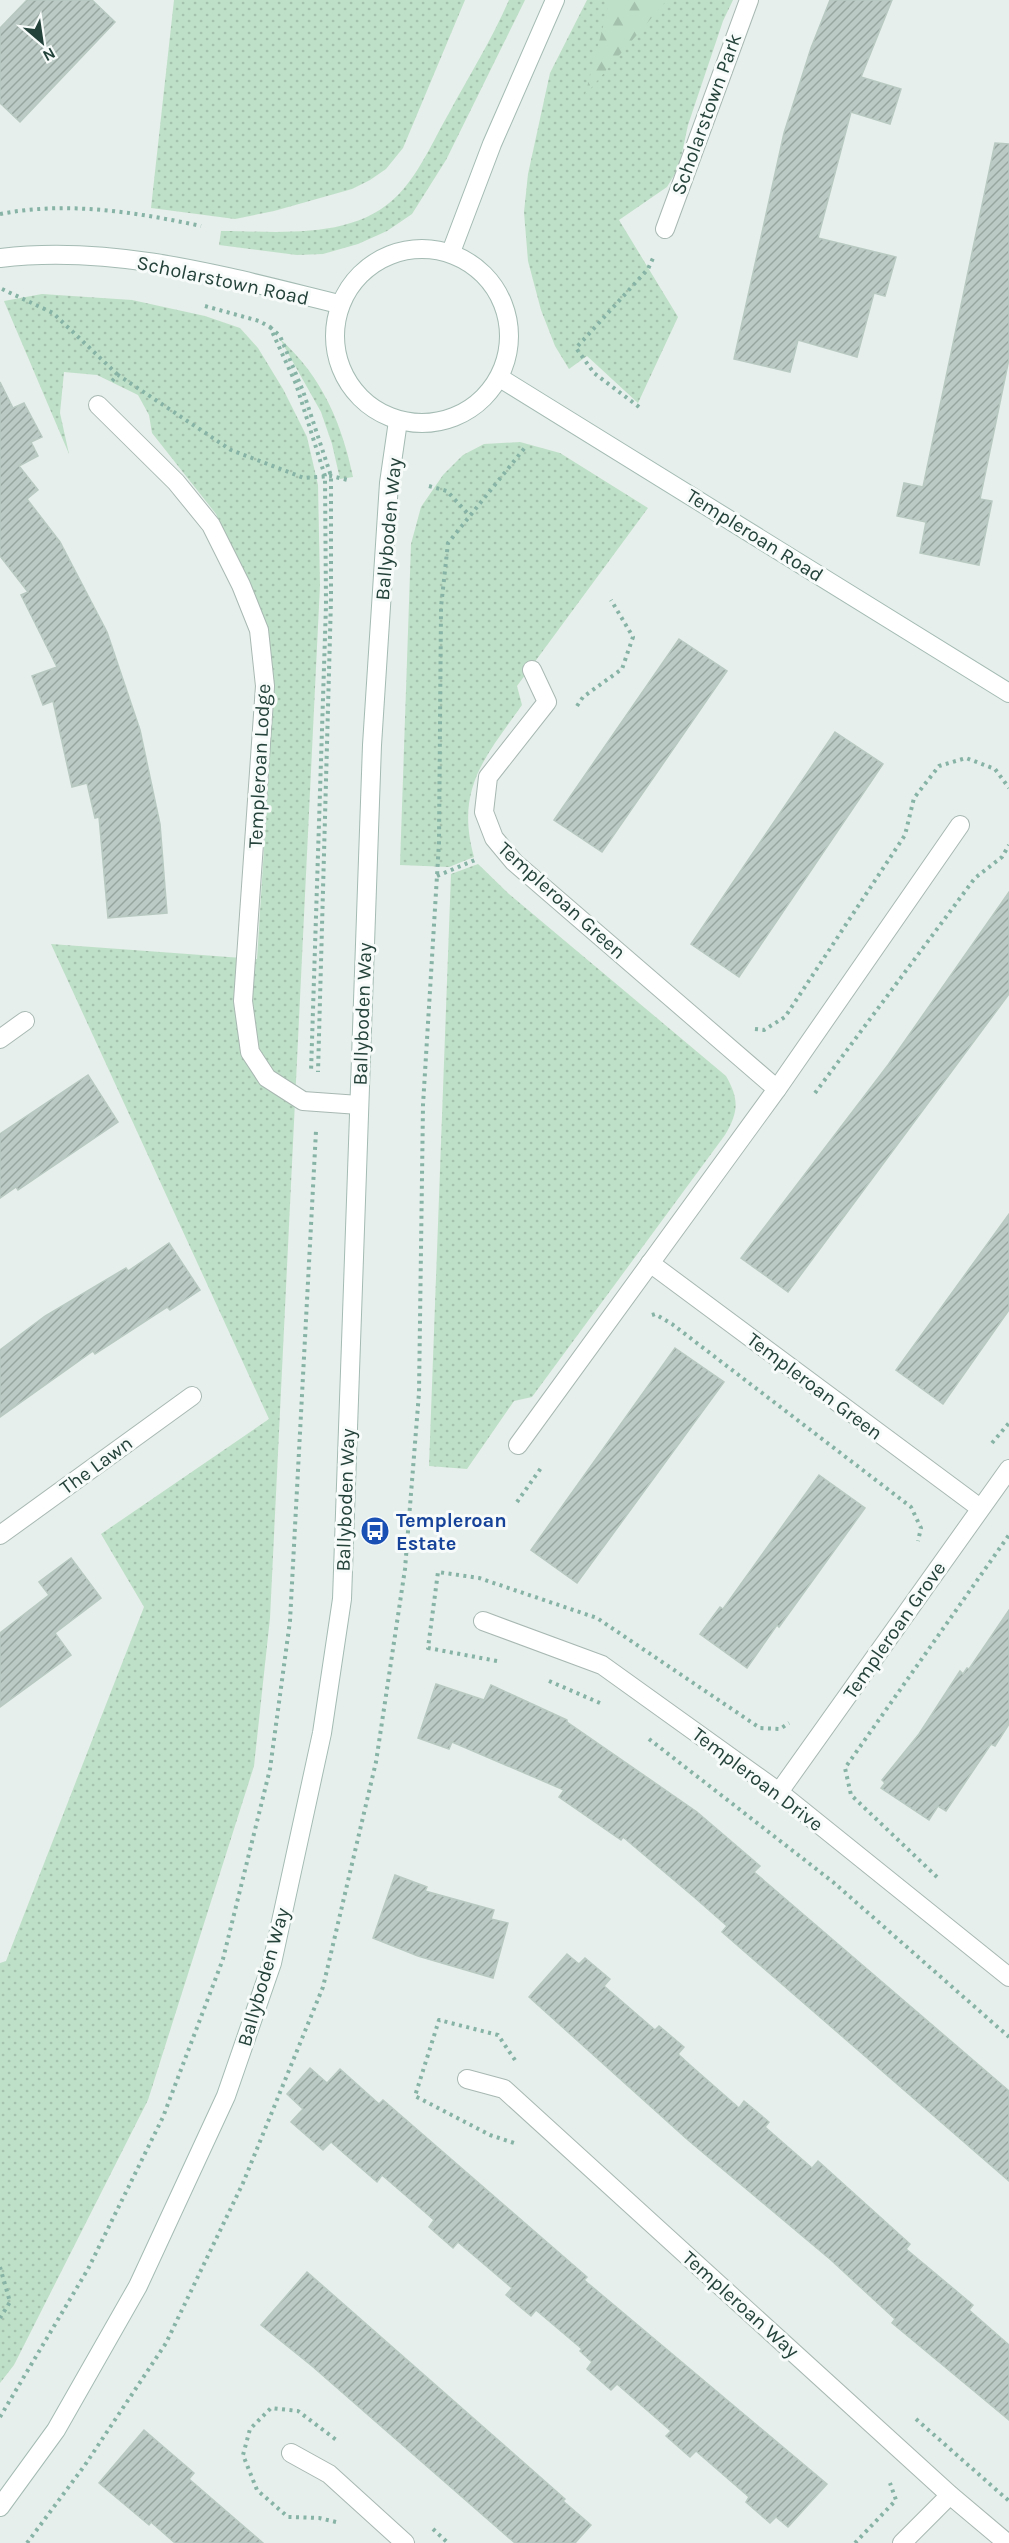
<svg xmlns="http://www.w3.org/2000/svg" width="1009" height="2543" font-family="Karla,sans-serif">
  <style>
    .grass { fill: url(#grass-dots) }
    .forest { fill: url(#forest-firs) }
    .building { fill: url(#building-hatch); stroke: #b8c9c2; stroke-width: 1.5 }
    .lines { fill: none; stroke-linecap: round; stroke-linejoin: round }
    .street-casing { stroke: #a8b8b2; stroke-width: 20 }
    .secondary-casing { stroke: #a4bbb3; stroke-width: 20 }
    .path { stroke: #86b3a5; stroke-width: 4; stroke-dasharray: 3 4.5; stroke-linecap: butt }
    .street { stroke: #fff; stroke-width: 18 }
    .secondary { stroke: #fff; stroke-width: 18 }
    .labels { text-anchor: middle; stroke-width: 6; stroke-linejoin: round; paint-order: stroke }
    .street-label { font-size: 20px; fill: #24423a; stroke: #f7fbf9 }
    .transit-label { font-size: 20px; font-weight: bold; fill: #164399; stroke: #f7fbf9; text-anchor: start }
  </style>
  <defs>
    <pattern id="grass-dots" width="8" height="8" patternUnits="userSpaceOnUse" patternTransform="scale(1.5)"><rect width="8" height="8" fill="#bfe0c8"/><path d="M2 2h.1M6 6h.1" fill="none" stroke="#a4c1ad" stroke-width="1.8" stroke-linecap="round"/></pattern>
    <pattern id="forest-firs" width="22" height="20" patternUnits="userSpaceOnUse" patternTransform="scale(1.5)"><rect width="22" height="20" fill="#bfe0c8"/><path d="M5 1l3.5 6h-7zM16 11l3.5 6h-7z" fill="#a4c1ad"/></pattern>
    <pattern id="building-hatch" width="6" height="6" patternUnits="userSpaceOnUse" patternTransform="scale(1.5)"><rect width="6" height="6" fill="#bbcac4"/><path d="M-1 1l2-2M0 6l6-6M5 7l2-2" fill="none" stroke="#98a6a0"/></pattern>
  </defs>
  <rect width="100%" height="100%" fill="#e6efeb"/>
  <g class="grass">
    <polygon points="174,0 465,0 403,148 386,169 370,180 352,189 274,211 235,219 151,208"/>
    <path d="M509 0H525L446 160 412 214 387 231 358 244 323 254 297 255 219 245 221 231C278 231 355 241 399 194 420 172 434 139 449 113 469 76 492 39 509 0Z"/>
    <polygon points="587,0 733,0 723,21 688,125 679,167 667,187 619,220 678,317 638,403 587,356 569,369 555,346 541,310 528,261 524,212 528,174 550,73"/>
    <polygon points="42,294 132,300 205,316 240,328 258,348 283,389 307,437 318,485 320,585 270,1618 254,1766 148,2100 14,2365 0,2383 0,1963 6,1961 144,1607 101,1534 269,1419 51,944 257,959 269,769 271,657 245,576 216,514 152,433 149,415 138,395 97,375 64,372 60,413 69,454 4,301"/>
    <path d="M280 339C322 376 342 424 353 477L340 479 332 444 321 412Z"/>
    <path d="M520 442 560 453 648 508 517 686 522 705C485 757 455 789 474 857L449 867 400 865 411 544 421 507 443 475 463 455 484 444Z"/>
    <path d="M478 864 509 894 726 1076C739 1099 739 1111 725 1135L532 1397 514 1401 467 1469 429 1466 451 874Z"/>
  </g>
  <polygon class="forest" points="610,0 667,0 585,95"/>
  <g class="building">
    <polygon points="27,0 92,0 115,22 20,122 0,103 0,28"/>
    <polygon points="830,0 892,0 861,77 901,89 890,124 851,112 818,238 896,257 885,296 874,293 857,357 798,340 790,372 734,359 784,133 811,48"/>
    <polygon points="995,143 1009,144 1009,359 980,499 992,501 979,565 920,553 926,522 897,516 904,483 923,487"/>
    <polygon points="0,382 13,408 24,403 42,437 31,442 38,456 19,466 38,490 27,499 60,542 107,632 140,730 160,824 167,913 108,918 99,817 95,818 87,783 72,787 53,701 43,705 32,676 57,667 21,595 28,592 0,556"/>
    <polygon points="679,639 727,671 602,852 554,820"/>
    <polygon points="835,732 883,764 739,977 691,944"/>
    <polygon points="1009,892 1009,994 788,1292 741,1258 888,1065"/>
    <polygon points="88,1075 118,1122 18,1190 16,1187 0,1198 0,1134"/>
    <polygon points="1009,1214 1009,1310 943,1404 896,1370"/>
    <polygon points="169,1243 200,1290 170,1310 167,1307 95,1354 93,1351 0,1417 0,1350 45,1316 126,1268 128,1271"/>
    <polygon points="675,1348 724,1382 577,1583 531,1550"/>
    <polygon points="819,1475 865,1508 779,1627 777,1625 747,1668 700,1634 720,1607 723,1609"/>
    <polygon points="71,1558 101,1598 55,1633 71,1655 0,1707 0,1633 49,1595 39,1582"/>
    <polygon points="1009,1610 1009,1724 995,1746 991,1744 946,1811 938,1806 929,1820 881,1788 885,1783 882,1780 919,1734 960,1671 963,1674 967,1668 969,1669"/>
    <polygon points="436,1684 484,1700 491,1685 567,1720 567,1722 697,1812 760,1866 754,1872 1009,2091 1009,2181 722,1932 727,1926 694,1897 623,1837 621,1840 559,1797 564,1790 452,1742 449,1749 418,1738"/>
    <polygon points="395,1875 427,1887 425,1891 494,1910 491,1919 508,1923 493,1978 418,1956 373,1938"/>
    <polygon points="567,1954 579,1964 585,1958 610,1979 604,1986 655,2030 659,2026 684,2047 678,2054 690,2065 739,2108 744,2101 769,2122 765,2127 812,2168 818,2161 910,2244 906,2249 973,2305 969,2310 1009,2345 1009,2420 892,2323 895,2319 831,2260 688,2140 529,1997"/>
    <polygon points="310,2068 327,2083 340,2069 379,2104 383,2100 587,2277 584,2280 827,2484 788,2527 776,2517 770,2523 746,2502 749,2497 696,2451 690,2457 666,2436 671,2431 617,2384 611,2390 587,2369 592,2362 580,2351 582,2349 536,2310 531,2316 506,2295 512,2288 458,2242 453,2248 429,2227 434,2220 382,2175 377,2182 331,2142 323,2150 291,2122 303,2109 287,2094"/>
    <polygon points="307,2272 565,2499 563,2501 591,2525 575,2543 515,2543 312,2366 261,2325"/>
    <polygon points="144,2430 194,2473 189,2479 263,2543 175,2543 151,2522 149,2525 99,2483"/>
  </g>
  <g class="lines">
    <g class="street-casing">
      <g id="street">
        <polyline points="665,229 749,0"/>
        <polyline points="98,405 176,482 211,525 241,585 259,630 265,686 243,1001 250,1052 267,1078 303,1101 359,1105"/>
        <polyline points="532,670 547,702 488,777 484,812 494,838 514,862 777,1089"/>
        <polyline points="0,1039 25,1021"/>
        <polyline points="650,1263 980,1508"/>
        <polyline points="518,1445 777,1089 960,825"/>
        <polyline points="0,1535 192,1396"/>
        <polyline points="483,1621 602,1665 779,1792 1009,1977"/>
        <polyline points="779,1792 1009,1469"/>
        <polyline points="467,2079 504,2089 950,2495 1007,2543"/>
        <polyline points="291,2453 329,2474 405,2543"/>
        <polyline points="902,2543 950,2495"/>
      </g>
    </g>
    <g class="secondary-casing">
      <g id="secondary">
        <circle cx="422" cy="336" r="87"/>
        <polyline points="451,252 492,144 555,0"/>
        <path d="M0 258C115 244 228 277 339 304"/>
        <polyline points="500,378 1009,693"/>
        <polyline points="0,2507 56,2430 138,2286 226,2096 272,1963 322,1733 342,1599 372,745 389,483 398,421"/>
      </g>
    </g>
    <g class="path">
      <path d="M0 214C67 201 135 212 201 226"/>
      <polyline points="2,289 53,313 118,375"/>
      <polyline points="205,306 259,321 270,327 296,384 325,476 326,605 311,1072"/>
      <polyline points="270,327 280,336 303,391 331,476 331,599 318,1072"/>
      <polyline points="112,381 118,375 231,450 304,478 331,476 348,480"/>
      <polyline points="639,407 594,373 576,348 648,269 654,256"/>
      <polyline points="429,486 447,491 470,516"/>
      <polyline points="577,706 583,697 622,669 633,637 611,600"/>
      <polyline points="437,876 475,860"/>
      <polyline points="755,1029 764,1030 785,1017 905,835 914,798 939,766 966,758 995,769 1009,788"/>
      <polyline points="815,1093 975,878 1002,857 1009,845"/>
      <polyline points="652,1315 655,1314 672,1324 911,1507 921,1528 918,1541"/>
      <polyline points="992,1443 1009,1423"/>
      <polyline points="517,1502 541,1468"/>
      <polyline points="497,1661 428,1648 438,1572 479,1578 597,1618 760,1728 780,1729 789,1723"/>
      <polyline points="549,1681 600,1703"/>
      <polyline points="649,1739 833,1882 1009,2037"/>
      <polyline points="937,1877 851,1795 845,1768 1009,1535"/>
      <polyline points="515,2060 498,2035 439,2020 415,2096 490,2135 517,2144"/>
      <polyline points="0,2267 10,2302 0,2318"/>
      <polyline points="0,2417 88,2269 163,2117 223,1959 270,1769 290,1621 316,1131"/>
      <polyline points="916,2419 1009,2501"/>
      <polyline points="336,2522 319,2518 288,2517 257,2490 243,2455 250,2429 271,2408 298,2411 339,2442"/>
      <polyline points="433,2529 448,2543"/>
      <polyline points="27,2543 85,2465 166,2343 243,2183 323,1987 376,1762 405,1569 419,1393 423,1105 439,843 441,607 448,543 527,445"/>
      <polyline points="855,2543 896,2500 890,2483"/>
    </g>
    <use href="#street" class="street"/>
    <use href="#secondary" class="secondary"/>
  </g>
  <defs>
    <g id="bus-disc" transform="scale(1.5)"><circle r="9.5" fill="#1a4fb4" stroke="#f7fbf9"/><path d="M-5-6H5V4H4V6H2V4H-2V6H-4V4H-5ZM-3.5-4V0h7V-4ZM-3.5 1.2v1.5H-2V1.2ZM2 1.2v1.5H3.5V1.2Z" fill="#fff"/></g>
  </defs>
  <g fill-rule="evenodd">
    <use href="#bus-disc" x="375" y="1531"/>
  </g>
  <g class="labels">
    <g class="street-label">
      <text transform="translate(706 114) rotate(-70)" y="7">Scholarstown Park</text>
      <text transform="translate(223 280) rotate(12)" y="7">Scholarstown Road</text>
      <text transform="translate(388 529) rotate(-85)" y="7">Ballyboden Way</text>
      <text transform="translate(755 535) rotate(32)" y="7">Templeroan Road</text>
      <text transform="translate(259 766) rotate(-87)" y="7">Templeroan Lodge</text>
      <text transform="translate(562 900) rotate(42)" y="7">Templeroan Green</text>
      <text transform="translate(362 1014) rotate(-88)" y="7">Ballyboden Way</text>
      <text transform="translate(815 1386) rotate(37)" y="7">Templeroan Green</text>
      <text transform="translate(96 1465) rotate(-36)" y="7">The Lawn</text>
      <text transform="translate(345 1500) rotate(-88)" y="7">Ballyboden Way</text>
      <text transform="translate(894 1630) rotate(-55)" y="7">Templeroan Grove</text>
      <text transform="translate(758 1779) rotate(37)" y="7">Templeroan Drive</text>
      <text transform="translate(263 1977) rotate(-74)" y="7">Ballyboden Way</text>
      <text transform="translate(741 2304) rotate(42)" y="7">Templeroan Way</text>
    </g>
    <g class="transit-label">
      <text x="396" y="1527">Templeroan<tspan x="396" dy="23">Estate</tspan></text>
    </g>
  </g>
  <g transform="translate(42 42) rotate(151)" stroke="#f7fbf9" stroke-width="4.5" paint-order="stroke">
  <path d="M0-4.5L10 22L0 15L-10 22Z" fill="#24423a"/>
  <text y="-9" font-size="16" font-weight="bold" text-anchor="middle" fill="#24423a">N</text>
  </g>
</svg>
